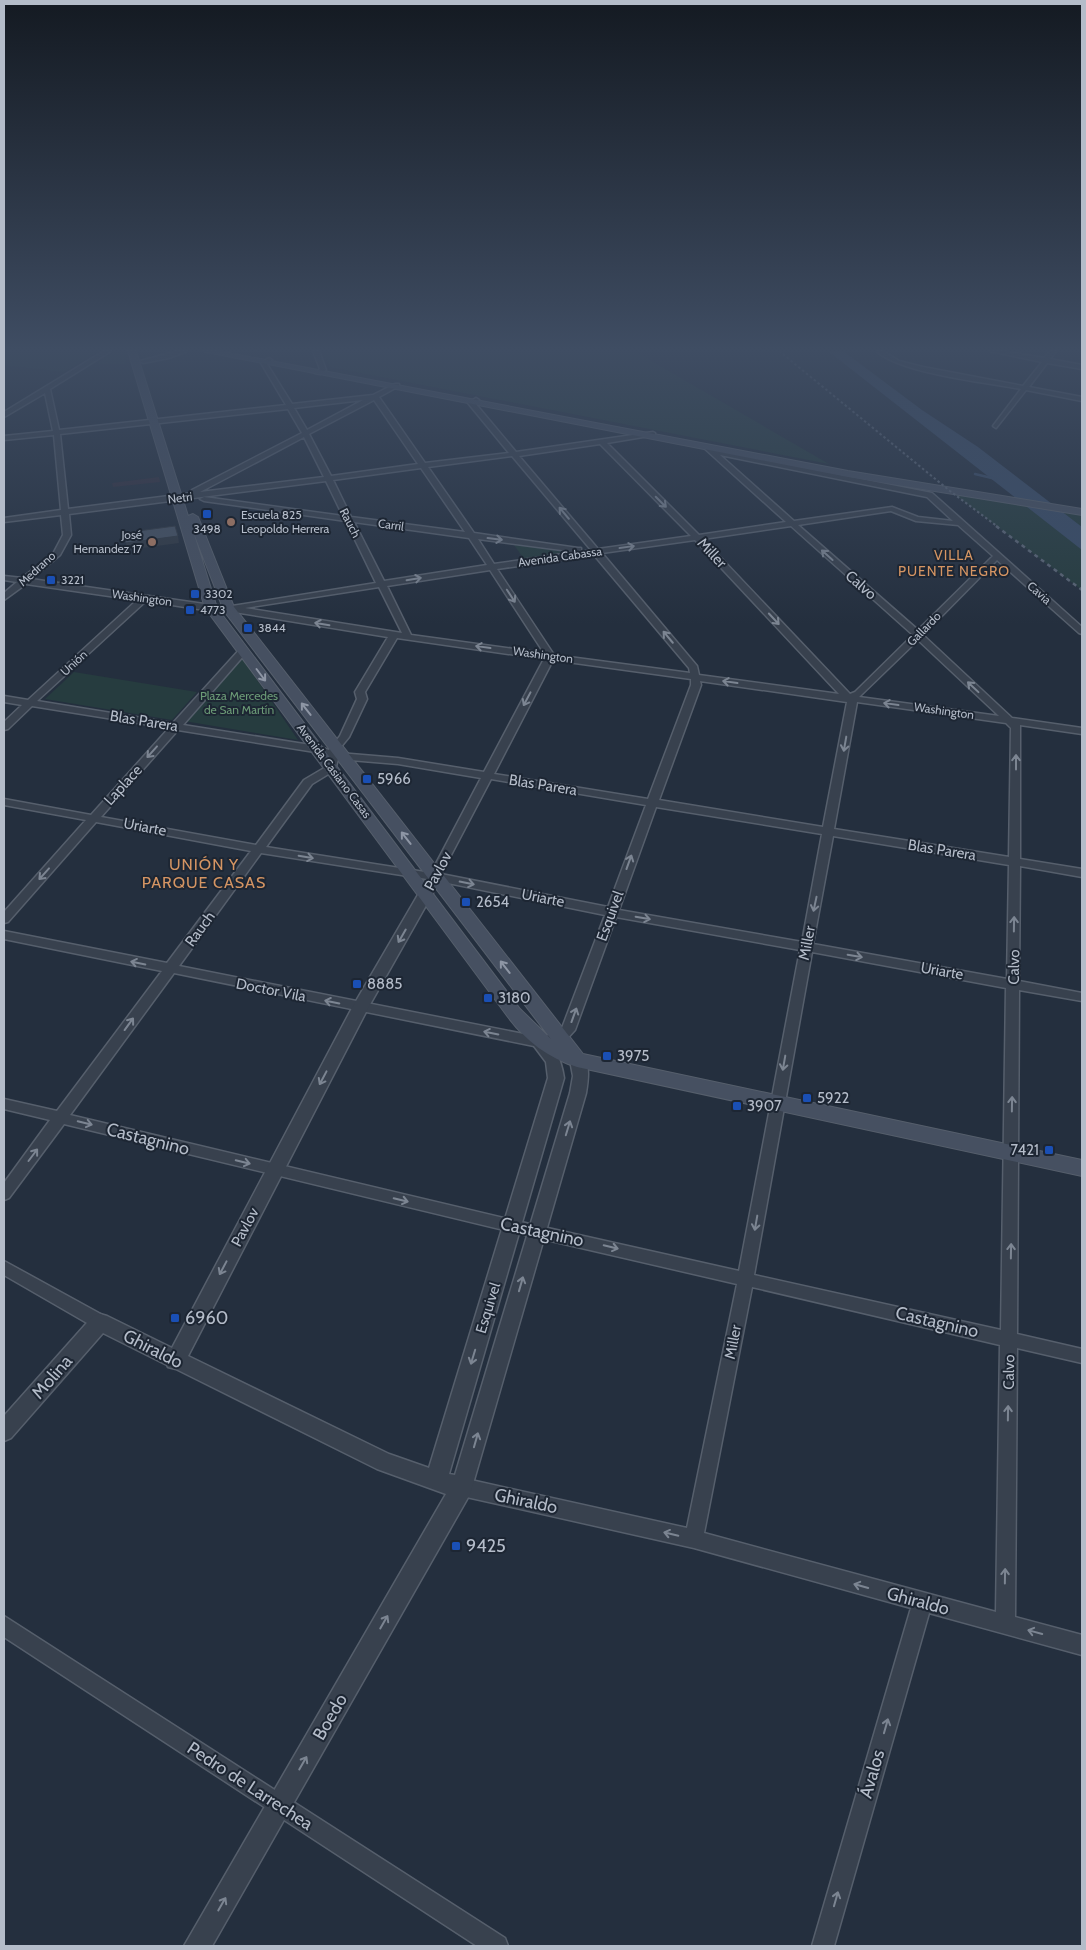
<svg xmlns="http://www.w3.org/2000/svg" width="1086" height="1950" font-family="Cabin,sans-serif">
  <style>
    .medical { fill: #32303f }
    .green { fill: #263c3f }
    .water { fill: #394c67 }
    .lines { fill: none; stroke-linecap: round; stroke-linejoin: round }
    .stream { stroke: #394c67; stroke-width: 2.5 }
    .minor-casing { stroke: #565f6c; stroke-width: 3 }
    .tertiary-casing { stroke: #565f6c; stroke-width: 3 }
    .secondary-casing { stroke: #565f6c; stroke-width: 2 }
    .minor { fill: #38414e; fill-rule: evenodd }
    .tertiary { fill: #38414e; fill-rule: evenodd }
    .secondary { fill: #465061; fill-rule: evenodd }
    .rail-far1 { stroke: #5a6575; stroke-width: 2; stroke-dasharray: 2.5 2.5; stroke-linecap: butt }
    .rail { stroke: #5a6575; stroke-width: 2.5; stroke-dasharray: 4 4; stroke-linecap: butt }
    .shaded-wall { fill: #303945 }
    .building { fill: #455162; stroke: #303945 }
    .oneway { stroke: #7c8592 }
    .oneway2 { stroke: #8e96a5 }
    .transit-dot { fill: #1a4fb4; stroke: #1d2633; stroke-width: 2 }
    .education-dot { fill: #8d6e63; stroke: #1d2633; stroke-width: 2 }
    .labels { text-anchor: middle; stroke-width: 4; stroke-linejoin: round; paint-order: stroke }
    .far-street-label { font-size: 12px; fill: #b4bcc9; stroke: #1d2633 }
    .far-poi-label { font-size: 12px; fill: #b4bcc9; stroke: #1d2633; text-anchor: start }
    .far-park-label { font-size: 12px; fill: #6b9a76; stroke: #1d2633 }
    .far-neighbourhood-label { font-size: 14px; letter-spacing: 1px; fill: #d59563; stroke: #1d2633 }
    .street-label { font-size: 15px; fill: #b4bcc9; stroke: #1d2633 }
    .poi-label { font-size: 15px; fill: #b4bcc9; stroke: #1d2633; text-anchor: start }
    .neighbourhood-label { font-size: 16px; letter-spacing: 1px; fill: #d59563; stroke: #1d2633 }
    .near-street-label { font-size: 18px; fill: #b4bcc9; stroke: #1d2633 }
    .near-poi-label { font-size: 18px; fill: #b4bcc9; stroke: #1d2633; text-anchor: start }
  </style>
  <rect width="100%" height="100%" fill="#242f3e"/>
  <polygon class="medical" points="159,477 160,482 113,487 112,483"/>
  <g class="green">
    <polygon points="4,351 99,351 64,372 4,365"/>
    <polygon points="115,351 125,351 126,364 97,364"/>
    <polygon points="323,351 634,351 829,464 330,367"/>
    <polygon points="950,491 1082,512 1082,590 1071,582"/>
    <polygon points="514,545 562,550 565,552 524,559"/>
    <polygon points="242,658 298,740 184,721"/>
    <polygon points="74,672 197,692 172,720 45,699"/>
  </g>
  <polygon class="water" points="828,351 843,351 922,410 978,447 1082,527 1082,550"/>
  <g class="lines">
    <polyline class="stream" points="975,474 996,479"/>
    <g class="minor-casing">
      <g id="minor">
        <path d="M104 351H111L50 389 59 430 286 405 261 363 269 358 272 360 267 364 292 404 373 395 395 384H399V386L379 397 425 463 509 453 468 403 476 398 479 400 475 403 516 452 653 432 655 433V435L607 443 699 535 786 522 704 448V446L706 445 714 450 932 493 1082 627V634L1079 633 997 560 923 635 1012 718 1082 728V734L1020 725V859L1082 869V877L1020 866 1019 981 1082 993V1001L1019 990 1017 1334 1082 1349V1363L1017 1348 1015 1617 1082 1635V1655L929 1613 834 1946H812L911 1608 694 1548 462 1496 456 1493 453 1487 456 1481 462 1478 687 1528 737 1284 512 1232 64 1124 9 1198 4 1200V1183L50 1120 4 1109V1099L57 1111 162 971 4 939V931L167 963 251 851 96 822 8 922 4 923V912L86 820 4 805V799L91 815 169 728 32 706 8 729 4 730V722L22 705 4 702V696L28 700 137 600 26 584 4 600V593L17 582 4 580V576L22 578 53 554 63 535 61 515 4 522V518L61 510 54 435 4 440V436L53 431 45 393 6 416 4 417V412ZM363 400 307 430 294 408ZM374 400 418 464 331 476 309 434ZM288 409 302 433 192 490V493L68 509 60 434ZM304 437 324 477 200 492ZM600 444 691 536 598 549 519 456ZM720 455 927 497 953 521 918 517 892 507 794 521ZM512 456 591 550 581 552V548H578L474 533 428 467ZM421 468 465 532 351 517 333 480ZM326 481 343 516 204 497 200 499 204 501 346 521 376 583 232 606 211 605 31 579 60 555 71 535 69 514ZM891 511 916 521 958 525 993 556 918 630 798 525ZM354 522 469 538 487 565 384 581ZM791 526 913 635 855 692 850 694 703 539ZM478 539 577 552 494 564ZM695 540 839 694 699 675 697 666 602 553ZM594 555 689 668 690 673 554 655 497 569ZM490 570 544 653 411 635 387 586ZM379 587 402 633 245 608ZM146 601 211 611H228L388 637 355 692 357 699 340 736 329 750 317 746 183 725 246 653V649H240L173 723 37 701ZM397 638 544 659 484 772 398 758 339 753 340 748 349 737 367 699 365 692ZM918 640 999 716 859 697ZM553 660 691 679V685L648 799 494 774ZM700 681 847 702 823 827 659 800 701 685ZM857 702 1006 723 1011 728 1009 857 834 829ZM178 730 315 752 328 756 326 767 304 780 256 845 101 817ZM338 759 398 764 481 778 431 873 266 847 312 784 335 770ZM491 779 646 805 608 907 441 874ZM656 807 822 834 802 942 619 910ZM833 836 1009 865 1007 979 813 944ZM261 853 427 879 420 893 426 897 430 896 438 881 605 915 562 1028 556 1034 539 1037 179 966ZM616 917 800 950 739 1271 512 1220 70 1115 174 973 539 1047 565 1041 575 1030ZM812 952 1006 988 1001 1330 754 1275ZM752 1287 1000 1345 996 1612 704 1533Z"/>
        <polygon points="178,351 187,351 169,358 143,363 140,361"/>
        <polygon points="313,351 319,351 326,370 320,374 315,373 320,369"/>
        <path d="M876 351H883L899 361 923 367 1023 386 1042 362 989 351H1002L1044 358 1050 351H1056L1050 359 1082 365V369L1047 363 1029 387 1082 397V401L1026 390 996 428 993 426 1021 389C984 382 903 374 876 351Z"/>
        <polygon points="4,1261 106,1317 108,1322 106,1327 100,1329 94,1327 4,1275"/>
        <polygon points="4,1616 505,1938 508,1946 477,1946 4,1637"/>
      </g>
    </g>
    <g class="tertiary-casing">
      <path id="tertiary" d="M426 889 433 893 368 1008 188 1356 389 1454 429 1468 548 1078 546 1062 531 1042 533 1038C553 1032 562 1064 564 1078L449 1474 455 1475 570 1093 573 1076 570 1060 572 1056H584C590 1068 588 1080 586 1093L470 1494 212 1946H184L446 1494 377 1469 176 1369 168 1367 167 1365 103 1333 11 1438 4 1441V1416L93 1316 100 1314 107 1316 172 1348 352 1008 419 893Z"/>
    </g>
    <g class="secondary-casing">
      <g id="secondary">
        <path d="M128 351H136L188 516 193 514 198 517 234 607 583 1054 1082 1160V1176L577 1067C548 1058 526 1041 508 1017L205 608ZM193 531 224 611 551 1039 520 1009 217 608Z"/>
        <polygon points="201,351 218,351 848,471 1082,509 1082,515 848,477"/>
      </g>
    </g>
    <use href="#minor" class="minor"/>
    <use href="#tertiary" class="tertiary"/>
    <use href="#secondary" class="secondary"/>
    <polyline class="rail-far1" points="779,351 950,491 998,527"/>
    <polyline class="rail" points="996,526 1082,590"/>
  </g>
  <polygon class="shaded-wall" points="178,536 179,543 127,550 126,543"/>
  <polygon class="building" points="175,526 178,536 126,543 123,533"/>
  <defs><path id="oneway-shaft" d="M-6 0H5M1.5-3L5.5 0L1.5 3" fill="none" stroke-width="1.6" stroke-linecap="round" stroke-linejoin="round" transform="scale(1.25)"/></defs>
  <g class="oneway">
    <use href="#oneway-shaft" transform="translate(661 502) rotate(45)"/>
    <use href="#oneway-shaft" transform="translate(564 513) rotate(-130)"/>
    <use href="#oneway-shaft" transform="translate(495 539) rotate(7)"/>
    <use href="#oneway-shaft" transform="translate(627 547) rotate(-8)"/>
    <use href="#oneway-shaft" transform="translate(827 555) rotate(-138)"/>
    <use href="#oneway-shaft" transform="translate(414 579) rotate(-9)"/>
    <use href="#oneway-shaft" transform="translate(511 596) rotate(57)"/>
    <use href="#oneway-shaft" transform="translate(774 619) rotate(47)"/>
    <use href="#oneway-shaft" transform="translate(322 624) rotate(-171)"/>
    <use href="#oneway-shaft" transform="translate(668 637) rotate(-130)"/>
    <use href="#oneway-shaft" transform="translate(483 647) rotate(-172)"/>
    <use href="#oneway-shaft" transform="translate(730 682) rotate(-172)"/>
    <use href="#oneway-shaft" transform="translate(973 687) rotate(-137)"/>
    <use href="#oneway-shaft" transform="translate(527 699) rotate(118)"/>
    <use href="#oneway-shaft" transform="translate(891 704) rotate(-172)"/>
    <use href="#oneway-shaft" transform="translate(845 744) rotate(100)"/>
    <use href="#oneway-shaft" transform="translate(152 752) rotate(132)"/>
    <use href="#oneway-shaft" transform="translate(1016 762) rotate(-90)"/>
    <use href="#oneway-shaft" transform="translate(306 857) rotate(10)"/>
    <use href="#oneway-shaft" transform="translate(629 862) rotate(-70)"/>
    <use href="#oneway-shaft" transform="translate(44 874) rotate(132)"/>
    <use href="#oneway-shaft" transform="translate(467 883) rotate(11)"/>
    <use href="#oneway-shaft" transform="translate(815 904) rotate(102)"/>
    <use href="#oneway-shaft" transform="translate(643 918) rotate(10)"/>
    <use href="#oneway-shaft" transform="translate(1014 924) rotate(-89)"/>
    <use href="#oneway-shaft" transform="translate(402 936) rotate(120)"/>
    <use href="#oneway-shaft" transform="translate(855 956) rotate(10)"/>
    <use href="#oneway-shaft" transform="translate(138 963) rotate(-168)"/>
    <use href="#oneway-shaft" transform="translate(332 1002) rotate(-169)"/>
    <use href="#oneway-shaft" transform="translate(574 1015) rotate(-70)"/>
    <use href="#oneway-shaft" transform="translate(129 1024) rotate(-54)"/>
    <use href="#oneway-shaft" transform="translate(491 1033) rotate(-169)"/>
    <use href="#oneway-shaft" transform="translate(784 1063) rotate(100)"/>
    <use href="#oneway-shaft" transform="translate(323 1078) rotate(118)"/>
    <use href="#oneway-shaft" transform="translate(1012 1104) rotate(-89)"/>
    <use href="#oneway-shaft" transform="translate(85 1123) rotate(14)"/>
    <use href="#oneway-shaft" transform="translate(568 1128) rotate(-73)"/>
    <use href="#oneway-shaft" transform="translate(33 1155) rotate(-53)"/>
    <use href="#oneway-shaft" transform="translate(243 1162) rotate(14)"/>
    <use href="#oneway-shaft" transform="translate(401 1200) rotate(13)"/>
    <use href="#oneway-shaft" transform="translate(756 1223) rotate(100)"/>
    <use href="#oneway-shaft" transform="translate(611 1247) rotate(13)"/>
    <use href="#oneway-shaft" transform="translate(1011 1251) rotate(-89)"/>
    <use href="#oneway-shaft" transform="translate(223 1268) rotate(118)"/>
    <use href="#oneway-shaft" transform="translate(521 1284) rotate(-74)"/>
    <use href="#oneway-shaft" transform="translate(473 1357) rotate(107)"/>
    <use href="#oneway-shaft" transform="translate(1008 1413) rotate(-89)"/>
    <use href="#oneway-shaft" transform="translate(476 1440) rotate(-74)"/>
    <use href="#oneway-shaft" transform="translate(671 1534) rotate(-167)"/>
    <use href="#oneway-shaft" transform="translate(1005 1576) rotate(-89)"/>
    <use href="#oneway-shaft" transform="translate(861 1586) rotate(-164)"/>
    <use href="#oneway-shaft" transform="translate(384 1622) rotate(-60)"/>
    <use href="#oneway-shaft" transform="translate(1035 1632) rotate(-165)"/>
    <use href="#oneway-shaft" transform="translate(886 1726) rotate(-74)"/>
    <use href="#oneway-shaft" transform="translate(303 1763) rotate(-60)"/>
    <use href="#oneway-shaft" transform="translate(836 1899) rotate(-74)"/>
    <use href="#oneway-shaft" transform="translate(222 1904) rotate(-60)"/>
  </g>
  <g class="oneway2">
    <use href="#oneway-shaft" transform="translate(261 675) rotate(53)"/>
    <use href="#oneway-shaft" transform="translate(306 709) rotate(-128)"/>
    <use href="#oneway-shaft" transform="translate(406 838) rotate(-128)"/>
    <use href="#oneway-shaft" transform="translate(505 967) rotate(-128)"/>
  </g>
  <linearGradient id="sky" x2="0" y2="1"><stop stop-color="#141a22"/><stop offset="0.56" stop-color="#3f4d63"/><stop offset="1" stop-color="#3f4d63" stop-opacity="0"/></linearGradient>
  <rect width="1086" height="624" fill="url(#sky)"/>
  <g class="transit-dot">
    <rect x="202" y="509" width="10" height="10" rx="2.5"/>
    <rect x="46" y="575" width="10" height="10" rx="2.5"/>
    <rect x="190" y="589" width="10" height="10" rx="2.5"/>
    <rect x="185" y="605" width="10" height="10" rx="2.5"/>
    <rect x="243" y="623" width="10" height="10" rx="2.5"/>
    <rect x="362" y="774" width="10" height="10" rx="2.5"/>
    <rect x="461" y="897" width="10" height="10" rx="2.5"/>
    <rect x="352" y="979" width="10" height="10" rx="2.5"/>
    <rect x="483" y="993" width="10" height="10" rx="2.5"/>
    <rect x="602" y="1051" width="10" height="10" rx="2.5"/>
    <rect x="802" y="1093" width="10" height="10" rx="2.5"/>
    <rect x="732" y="1101" width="10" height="10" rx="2.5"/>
    <rect x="1044" y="1145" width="10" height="10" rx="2.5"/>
    <rect x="170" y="1313" width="10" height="10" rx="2.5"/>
    <rect x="451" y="1541" width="10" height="10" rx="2.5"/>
  </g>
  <g class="education-dot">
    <circle cx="231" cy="522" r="5"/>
    <circle cx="152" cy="542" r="5"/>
  </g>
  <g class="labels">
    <g class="far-street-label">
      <text transform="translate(180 498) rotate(-7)" y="4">Netri</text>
      <text transform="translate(350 523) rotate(63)" y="4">Rauch</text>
      <text transform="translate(391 525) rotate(8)" y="4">Carril</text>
      <text transform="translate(560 557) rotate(-8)" y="4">Avenida Cabassa</text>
      <text transform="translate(37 569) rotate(-42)" y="4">Medrano</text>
      <text transform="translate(1039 593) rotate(41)" y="4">Cavia</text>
      <text transform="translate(142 598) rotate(8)" y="4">Washington</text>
      <text transform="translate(924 629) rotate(-45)" y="4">Gallardo</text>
      <text transform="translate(543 655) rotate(8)" y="4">Washington</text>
      <text transform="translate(74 663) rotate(-43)" y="4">Unión</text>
      <text transform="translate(944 711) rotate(8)" y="4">Washington</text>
      <text transform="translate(334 771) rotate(53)" y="4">Avenida Casiano Casas</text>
    </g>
    <g class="far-poi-label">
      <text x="241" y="519">Escuela 825<tspan x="241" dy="14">Leopoldo Herrera</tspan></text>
      <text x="207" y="533" text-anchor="middle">3498</text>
      <text x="142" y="539" text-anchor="end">José<tspan x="142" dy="14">Hernandez 17</tspan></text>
      <text x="61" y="584">3221</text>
      <text x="205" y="598">3302</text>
      <text x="200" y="614">4773</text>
      <text x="258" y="632">3844</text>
    </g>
    <g class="far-park-label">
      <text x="239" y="700">Plaza Mercedes<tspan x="239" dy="14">de San Martín</tspan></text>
    </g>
    <g class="far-neighbourhood-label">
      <text x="954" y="560">VILLA<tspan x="954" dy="16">PUENTE NEGRO</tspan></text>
    </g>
    <g class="street-label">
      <text transform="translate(712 553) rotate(47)" y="5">Miller</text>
      <text transform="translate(861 585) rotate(41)" y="5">Calvo</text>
      <text transform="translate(144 721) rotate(9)" y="5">Blas Parera</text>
      <text transform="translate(123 785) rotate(-48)" y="5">Laplace</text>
      <text transform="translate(543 785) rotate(9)" y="5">Blas Parera</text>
      <text transform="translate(145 827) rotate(11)" y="5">Uriarte</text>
      <text transform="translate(942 850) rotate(9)" y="5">Blas Parera</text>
      <text transform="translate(438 871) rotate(-62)" y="5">Pavlov</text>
      <text transform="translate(543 898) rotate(11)" y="5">Uriarte</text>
      <text transform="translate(610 916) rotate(-70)" y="5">Esquivel</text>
      <text transform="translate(200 929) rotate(-54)" y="5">Rauch</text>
      <text transform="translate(807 943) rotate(-79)" y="5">Miller</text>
      <text transform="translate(1014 967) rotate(-89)" y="5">Calvo</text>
      <text transform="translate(942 971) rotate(10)" y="5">Uriarte</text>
      <text transform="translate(271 990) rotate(11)" y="5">Doctor Vila</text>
      <text transform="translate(245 1227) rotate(-62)" y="5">Pavlov</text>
      <text transform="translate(488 1308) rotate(-73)" y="5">Esquivel</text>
      <text transform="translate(733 1342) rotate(-79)" y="5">Miller</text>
      <text transform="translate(1009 1372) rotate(-89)" y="5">Calvo</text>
    </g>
    <g class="poi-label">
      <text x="377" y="784">5966</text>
      <text x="476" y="907">2654</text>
      <text x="367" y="989">8885</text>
      <text x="498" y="1003">3180</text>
      <text x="617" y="1061">3975</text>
      <text x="817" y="1103">5922</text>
      <text x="747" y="1111">3907</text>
      <text x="1039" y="1155" text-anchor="end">7421</text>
    </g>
    <g class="neighbourhood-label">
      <text x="204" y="870">UNIÓN Y<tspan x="204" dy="18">PARQUE CASAS</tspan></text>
    </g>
    <g class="near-street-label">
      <text transform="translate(148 1139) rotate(14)" y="6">Castagnino</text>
      <text transform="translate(542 1232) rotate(12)" y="6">Castagnino</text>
      <text transform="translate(937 1322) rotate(13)" y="6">Castagnino</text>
      <text transform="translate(153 1349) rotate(27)" y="6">Ghiraldo</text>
      <text transform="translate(52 1377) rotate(-49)" y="6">Molina</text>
      <text transform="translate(526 1501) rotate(12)" y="6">Ghiraldo</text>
      <text transform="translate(918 1601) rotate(15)" y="6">Ghiraldo</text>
      <text transform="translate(330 1717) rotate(-60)" y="6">Boedo</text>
      <text transform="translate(872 1774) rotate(-74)" y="6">Ávalos</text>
      <text transform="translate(250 1786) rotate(33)" y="6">Pedro de Larrechea</text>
    </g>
    <g class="near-poi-label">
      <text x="185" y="1324">6960</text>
      <text x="466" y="1552">9425</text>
    </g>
  </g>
  <rect width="1086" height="1950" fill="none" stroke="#b4bcc9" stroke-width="10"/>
</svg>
